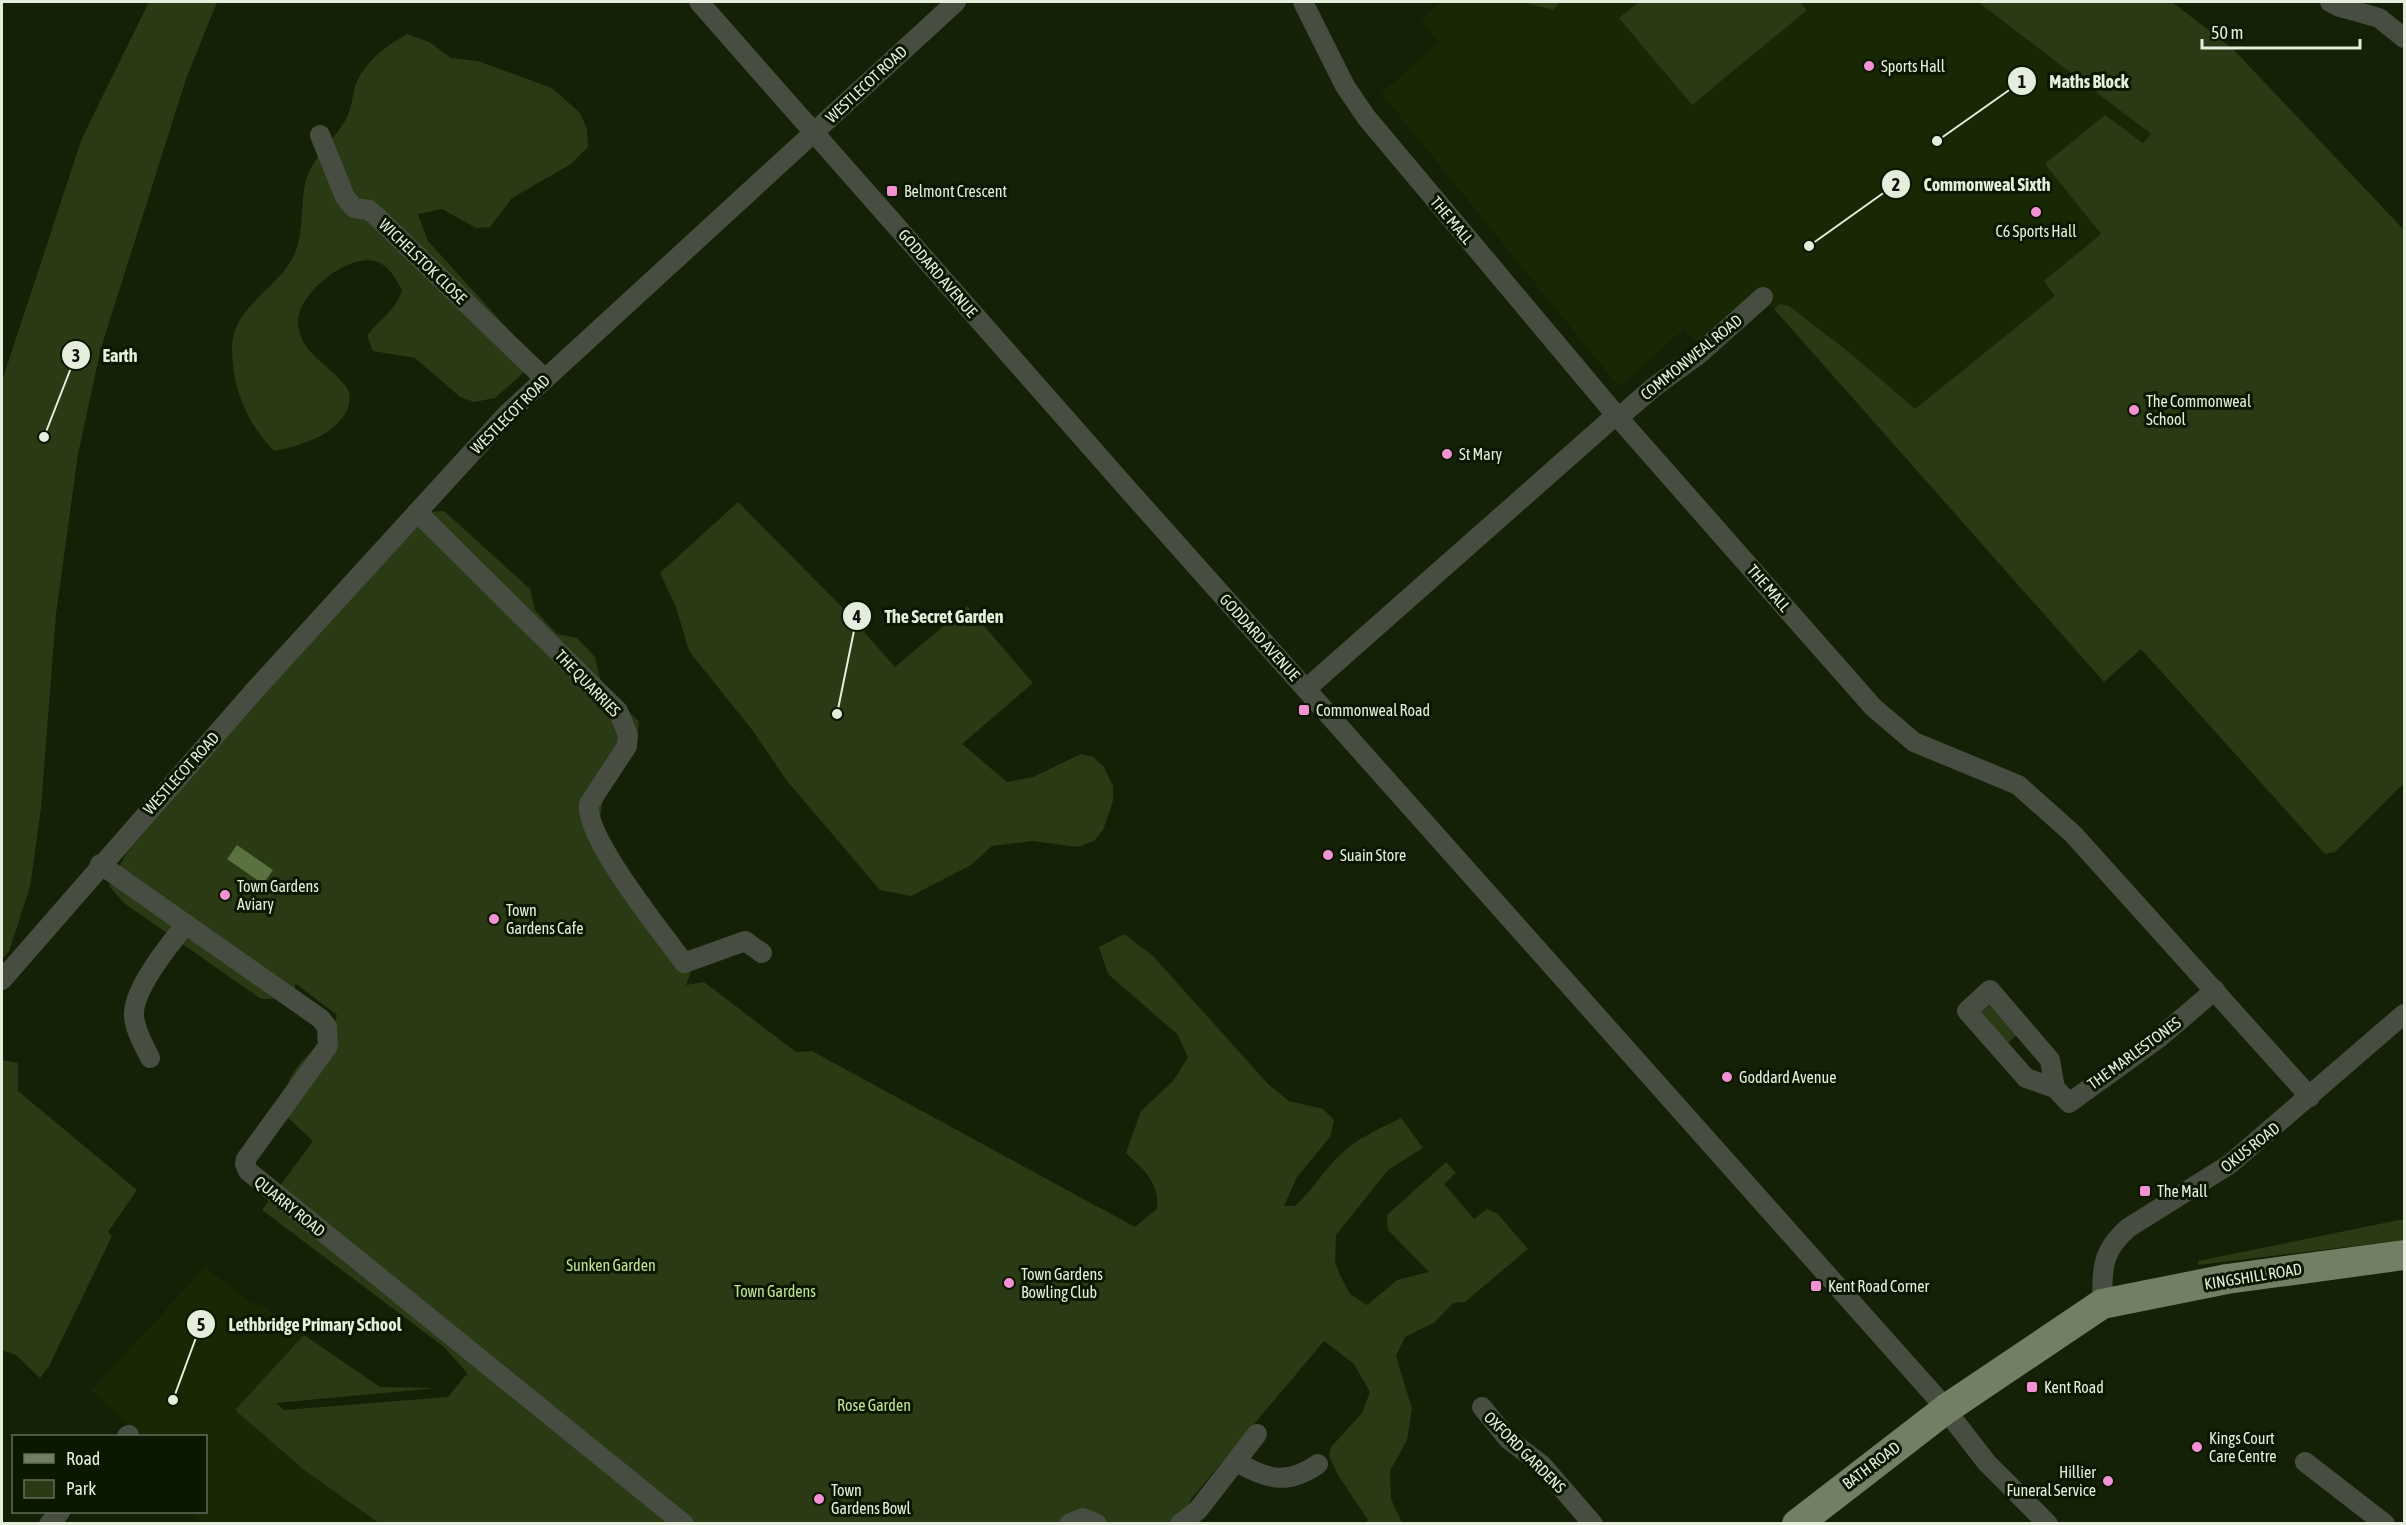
<svg xmlns="http://www.w3.org/2000/svg" width="2406" height="1525" font-family="'Asap Condensed',sans-serif">
  <style>
    .built { fill: #182704 }
    .green { fill: #293a14 }
    .water { fill: #5a723f }
    .lines { fill: none; stroke-linecap: round; stroke-linejoin: round }
    .street { stroke: #474e41; stroke-width: 20 }
    .primary { stroke: #727f65; stroke-width: 30 }
    .poi-dot { fill: #f391d5; stroke: #0c1700; stroke-width: 2 }
    .labels { text-anchor: middle; stroke-width: 6; stroke-linejoin: round; paint-order: stroke }
    .poi-label { font-size: 16px; fill: #e5eedd; stroke: #0c1700; text-anchor: start }
    .street-label { font-size: 16px; fill: #e5eedd; stroke: #0c1700 }
    .park-label { font-size: 16px; fill: #bee496; stroke: #0c1700 }
    .leader { fill: none; stroke: #e5eedd; stroke-width: 2 }
    .callout-dot { fill: #e5eedd; stroke: #0c1700; stroke-width: 2 }
    .mark-label { font-size: 18px; text-anchor: middle; font-weight: bold; fill: #111 }
    .callout-label { font-size: 18px; text-anchor: middle; font-weight: bold; fill: #e5eedd; stroke: #0c1700; stroke-width: 6; stroke-linejoin: round; paint-order: stroke }
  </style>
  <rect width="100%" height="100%" fill="#152106"/>
  <g class="built">
    <polygon points="1442,2 1540,2 1553,10 1561,2 2172,2 2233,49 2404,230 2404,783 2335,852 2325,854 2141,649 2104,682 1757,290 1697,343 1684,329 1619,387 1381,93 1439,43 1421,20"/>
    <polygon points="205,1267 249,1301 266,1308 304,1335 235,1410 304,1470 379,1523 202,1523 189,1512 206,1512 206,1436 140,1436 92,1390"/>
  </g>
  <g class="green">
    <polygon points="149,2 217,2 186,79 101,348 78,454 56,614 41,808 30,887 9,951 2,959 2,381 82,138"/>
    <polygon points="1522,2 1561,2 1553,10"/>
    <polygon points="1639,2 1800,2 1807,10 1692,105 1619,18"/>
    <polygon points="1978,2 2172,2 2233,49 2404,230 2404,783 2335,852 2325,854 2141,649 2104,682 1774,309 1780,304 1789,306 1850,353 1915,409 2055,296 2044,281 2101,234 2045,164 2105,115 2143,143 2151,134"/>
    <path d="M407 34 429 42 451 58 478 61 552 88 580 113 587 129 588 147 571 164 512 198 490 227 476 228 442 209 418 214 428 241 537 361 495 398 474 402 460 397 415 358 373 351 367 336C380 318 395 312 402 290 395 278 389 265 375 261 346 254 296 295 298 324 301 355 332 366 347 388 351 394 350 404 347 410 336 435 298 447 274 451 247 423 232 388 232 348 233 309 270 293 289 264 305 241 300 210 305 184 311 158 333 142 346 119 352 109 352 95 356 84 366 60 385 47 407 34Z"/>
    <polygon points="738,502 842,607 895,667 967,606 1033,683 962,744 1007,782 1033,777 1081,754 1093,757 1104,767 1113,786 1113,801 1103,830 1094,841 1078,847 1033,841 992,846 971,865 911,896 880,890 787,781 753,731 689,651 676,607 660,573"/>
    <path d="M444 511 530 589 535 610 557 634 577 638 595 657 601 682 639 722 637 736 603 798 599 826 674 938 691 972 686 985 704 982 796 1052 812 1051 1135 1227 1157 1209C1160 1183 1144 1170 1126 1153L1141 1111 1173 1081 1188 1057 1177 1034 1108 974 1099 947 1124 934 1153 956 1268 1084 1289 1101 1323 1109 1334 1120 1330 1137 1297 1177 1284 1206H1295C1314 1189 1327 1164 1348 1148 1364 1135 1383 1127 1401 1118L1423 1148 1388 1170 1336 1235 1335 1262 1339 1273 1350 1294 1367 1305 1397 1280 1429 1272 1388 1230 1387 1215 1446 1162 1456 1173 1444 1184 1474 1219 1487 1209 1498 1214 1528 1249 1465 1302 1453 1303 1435 1322 1405 1337 1396 1356 1412 1409 1407 1440 1390 1471 1391 1499 1402 1523H1365L1368 1520 1338 1475 1329 1456 1331 1447 1362 1413 1370 1392 1354 1364 1324 1341 1191 1499 1184 1523H379L304 1470 235 1410 304 1335 380 1387 438 1388 276 1403 284 1410 448 1397 465 1376H467V1373L444 1347 262 1210 313 1141 286 1116C286 1108 285 1097 287 1088 293 1059 329 1044 337 1015L295 983V988L283 999H261L124 903 109 886 126 854 220 741 427 512Z"/>
    <polygon points="1988,1004 1994,1004 2017,1035 2005,1045 1981,1016 1981,1011"/>
    <polygon points="2,1060 18,1063 18,1091 137,1190 108,1232 112,1236 49,1366 40,1378 16,1355 2,1350"/>
    <polygon points="2404,1219 2404,1240 2198,1265 2198,1261"/>
  </g>
  <polygon class="water" points="237,845 273,870 263,884 227,859"/>
  <g class="lines">
    <g class="street">
      <polyline points="699,2 1125,486 1935,1396 1987,1463 2048,1524"/>
      <polyline points="1303,2 1345,86 1366,117 1616,415 1873,707 1914,742 2018,785 2073,834 2310,1097"/>
      <polyline points="2330,2 2340,7 2379,18 2404,38"/>
      <polyline points="320,135 345,197 354,208 369,210 376,216 545,379"/>
      <polyline points="1618,418 1654,387 1698,355 1763,297"/>
      <path d="M417 512 618 711 628 735 627 746 589 804C584 837 662 932 684 963L745 941 762 953"/>
      <polyline points="1306,689 1616,415"/>
      <polyline points="100,864 321,1019 327,1027 328,1046 246,1159 245,1164 248,1171 684,1524"/>
      <polyline points="2,980 254,691 507,414 956,2"/>
      <path d="M150 1058C144 1045 135 1031 134 1016 132 990 170 944 186 924"/>
      <polyline points="2055,1088 2026,1078 1967,1011 1990,990 2050,1060 2055,1088 2069,1103 2159,1038 2215,990"/>
      <path d="M2102 1304C2103 1269 2100 1253 2128 1228L2230 1164 2404 1014"/>
      <polyline points="1482,1407 1508,1439 1542,1465 1593,1524"/>
      <polyline points="127,1436 129,1435"/>
      <path d="M1236 1462C1267 1479 1287 1486 1318 1464"/>
      <polyline points="2305,1462 2385,1524"/>
      <polyline points="49,1524 60,1512"/>
      <polyline points="1069,1524 1083,1518 1097,1524"/>
      <polyline points="1180,1524 1198,1510 1257,1434"/>
    </g>
    <polyline class="primary" points="1797,1524 1946,1409 2102,1304 2227,1279 2404,1255"/>
  </g>
  <g class="poi-dot">
    <circle cx="1869" cy="66" r="6"/>
    <rect x="886" y="185" width="12" height="12" rx="3"/>
    <circle cx="2036" cy="212" r="6"/>
    <circle cx="2134" cy="410" r="6"/>
    <circle cx="1447" cy="454" r="6"/>
    <rect x="1298" y="704" width="12" height="12" rx="3"/>
    <circle cx="1328" cy="855" r="6"/>
    <circle cx="225" cy="895" r="6"/>
    <circle cx="494" cy="919" r="6"/>
    <circle cx="1727" cy="1077" r="6"/>
    <rect x="2139" y="1185" width="12" height="12" rx="3"/>
    <circle cx="1009" cy="1283" r="6"/>
    <rect x="1810" y="1280" width="12" height="12" rx="3"/>
    <rect x="2026" y="1381" width="12" height="12" rx="3"/>
    <circle cx="2197" cy="1447" r="6"/>
    <circle cx="2108" cy="1481" r="6"/>
    <circle cx="819" cy="1499" r="6"/>
  </g>
  <g class="labels">
    <g class="poi-label">
      <text x="1881" y="72">Sports Hall</text>
      <text x="904" y="197">Belmont Crescent</text>
      <text x="2036" y="237" text-anchor="middle">C6 Sports Hall</text>
      <text x="2146" y="407">The Commonweal<tspan x="2146" dy="18">School</tspan></text>
      <text x="1459" y="460">St Mary</text>
      <text x="1316" y="716">Commonweal Road</text>
      <text x="1340" y="861">Suain Store</text>
      <text x="237" y="892">Town Gardens<tspan x="237" dy="18">Aviary</tspan></text>
      <text x="506" y="916">Town<tspan x="506" dy="18">Gardens Cafe</tspan></text>
      <text x="1739" y="1083">Goddard Avenue</text>
      <text x="2157" y="1197">The Mall</text>
      <text x="1021" y="1280">Town Gardens<tspan x="1021" dy="18">Bowling Club</tspan></text>
      <text x="1828" y="1292">Kent Road Corner</text>
      <text x="2044" y="1393">Kent Road</text>
      <text x="2209" y="1444">Kings Court<tspan x="2209" dy="18">Care Centre</tspan></text>
      <text x="2096" y="1478" text-anchor="end">Hillier<tspan x="2096" dy="18">Funeral Service</tspan></text>
      <text x="831" y="1496">Town<tspan x="831" dy="18">Gardens Bowl</tspan></text>
    </g>
    <g class="street-label">
      <text transform="translate(866 84) rotate(-43)" y="6">WESTLECOT ROAD</text>
      <text transform="translate(1452 220) rotate(50)" y="6">THE MALL</text>
      <text transform="translate(423 261) rotate(44)" y="6">WICHELSTOK CLOSE</text>
      <text transform="translate(938 273) rotate(49)" y="6">GODDARD AVENUE</text>
      <text transform="translate(1691 357) rotate(-39)" y="6">COMMONWEAL ROAD</text>
      <text transform="translate(510 414) rotate(-45)" y="6">WESTLECOT ROAD</text>
      <text transform="translate(1769 588) rotate(49)" y="6">THE MALL</text>
      <text transform="translate(1260 637) rotate(48)" y="6">GODDARD AVENUE</text>
      <text transform="translate(588 683) rotate(46)" y="6">THE QUARRIES</text>
      <text transform="translate(181 773) rotate(-48)" y="6">WESTLECOT ROAD</text>
      <text transform="translate(2134 1053) rotate(-36)" y="6">THE MARLESTONES</text>
      <text transform="translate(2250 1147) rotate(-38)" y="6">OKUS ROAD</text>
      <text transform="translate(290 1206) rotate(39)" y="6">QUARRY ROAD</text>
      <text transform="translate(2253 1276) rotate(-9)" y="6">KINGSHILL ROAD</text>
      <text transform="translate(1525 1452) rotate(45)" y="6">OXFORD GARDENS</text>
      <text transform="translate(1871 1465) rotate(-37)" y="6">BATH ROAD</text>
    </g>
    <g class="park-label">
      <text x="611" y="1271">Sunken Garden</text>
      <text x="775" y="1297">Town Gardens</text>
      <text x="874" y="1411">Rose Garden</text>
    </g>
  </g>
  <path class="leader" d="M1937 141L2022 81M1809 246L1896 184M44 437L76 355M837 714L857 616M173 1400L201 1324"/>
  <g class="callout-dot">
    <circle cx="1937" cy="141" r="6"/>
    <circle cx="1809" cy="246" r="6"/>
    <circle cx="44" cy="437" r="6"/>
    <circle cx="837" cy="714" r="6"/>
    <circle cx="173" cy="1400" r="6"/>
    <circle cx="2022" cy="81" r="15"/>
    <circle cx="1896" cy="184" r="15"/>
    <circle cx="76" cy="355" r="15"/>
    <circle cx="857" cy="616" r="15"/>
    <circle cx="201" cy="1324" r="15"/>
  </g>
  <g class="mark-label">
    <text x="2022" y="88">1</text>
    <text x="1896" y="191">2</text>
    <text x="76" y="362">3</text>
    <text x="857" y="623">4</text>
    <text x="201" y="1331">5</text>
  </g>
  <g class="callout-label">
    <text x="2089" y="88">Maths Block</text>
    <text x="1987" y="191">Commonweal Sixth</text>
    <text x="120" y="362">Earth</text>
    <text x="944" y="623">The Secret Garden</text>
    <text x="315" y="1331">Lethbridge Primary School</text>
  </g>
  <rect width="2406" height="1525" fill="none" stroke="#e5eedd" stroke-width="6"/>
  <rect x="12" y="1435" width="195" height="78" fill="#0c1700" stroke="#636d58" stroke-width="1.5"/>
  <rect x="24" y="1454" width="30" height="9" fill="#727f65" stroke="#636d58" stroke-width="1.5"/>
  <text x="66" y="1465" font-size="18" fill="#e5eedd">Road</text>
  <rect x="24" y="1480" width="30" height="18" fill="#293a14" stroke="#636d58" stroke-width="1.5"/>
  <text x="66" y="1495" font-size="18" fill="#e5eedd">Park</text>
  <path d="M2202 39v9h158v-9" fill="none" stroke="#e5eedd" stroke-width="3"/>
  <text x="2211" y="39" font-size="18" fill="#e5eedd" stroke="#0c1700" stroke-width="4.5" paint-order="stroke">50 m</text>
</svg>
